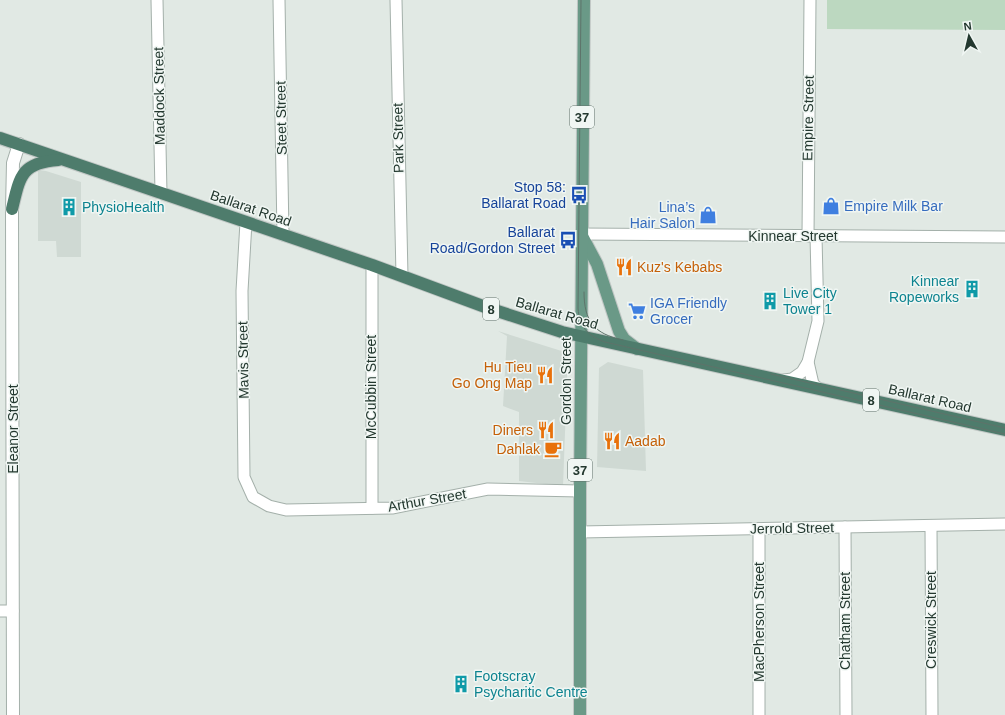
<svg xmlns="http://www.w3.org/2000/svg" width="1005" height="715" font-family="Arial,sans-serif">
  <style>
    .built { fill: #cfd9d3 }
    .green { fill: #bcd8c0 }
    .lines { fill: none; stroke-linecap: round; stroke-linejoin: round }
    .minor-casing { stroke: #a4b0aa; stroke-width: 13 }
    .tertiary-casing { stroke: #a4b0aa; stroke-width: 14 }
    .primary-casing { stroke: #c1c7c5; stroke-width: 14 }
    .trunk-casing { stroke: #c1c7c5; stroke-width: 14 }
    .minor { stroke: #fff; stroke-width: 11 }
    .tertiary { stroke: #fff; stroke-width: 12 }
    .primary { stroke: #6a9987; stroke-width: 12 }
    .trunk { stroke: #4e7c6c; stroke-width: 12 }
    .tram { stroke: #5e736a; stroke-width: 1 }
    .labels { text-anchor: middle; stroke-width: 3; stroke-linejoin: round; paint-order: stroke }
    .shield { fill: #f0f6f3; stroke: #60716a; stroke-width: 1 }
    .shield-label { font-size: 13px; font-weight: bold; fill: #23382f }
    .street-label { font-size: 14px; fill: #23382f; stroke: #f0f6f3 }
    .transit-label { font-size: 14px; fill: #164399; stroke: #f0f6f3; text-anchor: end }
    .shop-label { font-size: 14px; fill: #366cbe; stroke: #f0f6f3; text-anchor: start }
    .culture-label { font-size: 14px; fill: #0d838f; stroke: #f0f6f3; text-anchor: start }
    .food-label { font-size: 14px; fill: #c56008; stroke: #f0f6f3; text-anchor: end }
  </style>
  <rect width="100%" height="100%" fill="#e1e9e4"/>
  <g class="built">
    <polygon points="38,170 46,171 81,182 81,257 57,257 56,241 38,241"/>
    <polygon points="498,331 568,353 563,486 519,481 519,412 503,406 507,336"/>
    <polygon points="608,362 643,370 646,471 597,467 599,368"/>
  </g>
  <polygon class="green" points="827,0 1005,0 1005,30 827,29"/>
  <g class="lines">
    <g class="minor-casing">
      <g id="minor">
        <polyline points="157,0 161,193"/>
        <polyline points="279,0 283,235"/>
        <polyline points="396,0 402,276"/>
        <polyline points="246,222 242,291 244,477 253,497 269,506 286,510 392,508 488,489 580,491"/>
        <polyline points="581,234 1005,237"/>
        <polyline points="808,236 810,0"/>
        <polyline points="372,265 372,508"/>
        <polyline points="808,362 813,384 818,388"/>
        <polyline points="784,380 792,379 802,372 808,362 818,321 816,236"/>
        <polyline points="931,526 932,715"/>
        <polyline points="845,527 846,715"/>
        <polyline points="759,529 759,715"/>
        <polyline points="580,532 1005,524"/>
        <polyline points="0,611 13,611"/>
      </g>
    </g>
    <g class="tertiary-casing">
      <polyline id="tertiary" points="13,715 12,209 13,163 19,144"/>
    </g>
    <g class="primary-casing">
      <g id="primary">
        <polyline points="581,234 597,264 619,331 624,339 637,349"/>
        <polyline points="580,715 580,491 584,0"/>
      </g>
    </g>
    <g class="trunk-casing">
      <g id="trunk">
        <polyline points="0,138 372,265 488,308 562,332 1005,430"/>
        <path d="M12 209C20 176 21 163 58 160"/>
      </g>
    </g>
    <use href="#minor" class="minor"/>
    <use href="#tertiary" class="tertiary"/>
    <use href="#primary" class="primary"/>
    <use href="#trunk" class="trunk"/>
    <g class="tram">
      <path d="M581 0 578 308C579 327 588 336 605 342L1005 434"/>
      <path d="M584 292C584 321 594 334 623 340"/>
      <polyline points="771,374 1005,428"/>
    </g>
  </g>
  <defs>
    <g id="bus-bare" transform="scale(1.38)"><path d="M-5-6H5V4H4V6H2V4H-2V6H-4V4H-5ZM-3.5-4V0h7V-4ZM-3.5 1.2v1.5H-2V1.2ZM2 1.2v1.5H3.5V1.2Z" fill="#1a4fb4" stroke="#f0f6f3" stroke-width="2.5" paint-order="stroke"/></g>
    <g id="shop-bare" transform="scale(1.38)"><path d="M-5-2.5h2.3a2.7 3.5 0 0 1 5.4 0H5L5.5 6h-11ZM-1.5-2.5h3a1.5 2.3 0 0 0-3 0Z" fill="#3f7fe0" stroke="#f0f6f3" stroke-width="2.5" paint-order="stroke"/></g>
    <g id="building-bare" transform="scale(1.38)"><path d="M-4-6H4V6H1V3H-1V6H-4ZM-2.5-4.3h1.7v1.8h-1.7ZM.8-4.3h1.7v1.8H.8ZM-2.5-1h1.7V.8h-1.7ZM.8-1h1.7V.8H.8Z" fill="#0f9aa8" stroke="#f0f6f3" stroke-width="2.5" paint-order="stroke"/></g>
    <g id="restaurant-bare" transform="scale(1.38)"><path d="M-5-6h1v4h1v-4h1v4h1v-4h1v5L-1.5 .5V6h-2V.5L-5-1ZM5-6V6H3V1.5H1.5Q1.5-4 5-6Z" fill="#e8710a" stroke="#f0f6f3" stroke-width="2.5" paint-order="stroke"/></g>
    <g id="supermarket-bare" transform="scale(1.38)"><path d="M-6-5.5h2.5l.6 2H6L4.5 2H-2.5L-4.4-4H-6ZM-1.5 3.2a1.3 1.3 0 1 0 .1 0ZM3 3.2a1.3 1.3 0 1 0 .1 0Z" fill="#3f7fe0" stroke="#f0f6f3" stroke-width="2.5" paint-order="stroke"/></g>
    <g id="cafe-bare" transform="scale(1.38)"><path d="M-5.5-4.5H6V0H3Q3 3.5 0 3.5H-2.5Q-5.5 3.5-5.5 0ZM3-3.2v2h1.7v-2ZM-6 4.5H4V6H-6Z" fill="#e8710a" stroke="#f0f6f3" stroke-width="2.5" paint-order="stroke"/></g>
  </defs>
  <g fill-rule="evenodd">
    <use href="#bus-bare" x="579" y="195"/>
    <use href="#shop-bare" x="831" y="206"/>
    <use href="#building-bare" x="69" y="207"/>
    <use href="#shop-bare" x="708" y="215"/>
    <use href="#bus-bare" x="568" y="240"/>
    <use href="#restaurant-bare" x="624" y="267"/>
    <use href="#building-bare" x="972" y="289"/>
    <use href="#building-bare" x="770" y="301"/>
    <use href="#supermarket-bare" x="637" y="311"/>
    <use href="#restaurant-bare" x="545" y="375"/>
    <use href="#restaurant-bare" x="546" y="430"/>
    <use href="#restaurant-bare" x="612" y="441"/>
    <use href="#cafe-bare" x="553" y="449"/>
    <use href="#building-bare" x="461" y="684"/>
  </g>
  <g class="labels">
    <g class="shield">
      <rect x="570" y="106" width="24" height="22" rx="3"/>
      <rect x="483" y="298" width="16" height="22" rx="3"/>
      <rect x="863" y="389" width="16" height="22" rx="3"/>
      <rect x="568" y="459" width="24" height="22" rx="3"/>
    </g>
    <g class="shield-label">
      <text x="582" y="122">37</text>
      <text x="491" y="314">8</text>
      <text x="871" y="405">8</text>
      <text x="580" y="475">37</text>
    </g>
    <g class="street-label">
      <text transform="translate(159 96) rotate(-91)" y="5">Maddock Street</text>
      <text transform="translate(281 118) rotate(-91)" y="5">Steet Street</text>
      <text transform="translate(808 118) rotate(-89)" y="5">Empire Street</text>
      <text transform="translate(398 138) rotate(-91)" y="5">Park Street</text>
      <text transform="translate(251 208) rotate(19)" y="5">Ballarat Road</text>
      <text x="793" y="241">Kinnear Street</text>
      <text transform="translate(557 313) rotate(16)" y="5">Ballarat Road</text>
      <text transform="translate(243 360) rotate(-91)" y="5">Mavis Street</text>
      <text transform="translate(566 381) rotate(-90)" y="5">Gordon Street</text>
      <text transform="translate(371 387) rotate(-90)" y="5">McCubbin Street</text>
      <text transform="translate(930 398) rotate(13)" y="5">Ballarat Road</text>
      <text transform="translate(13 429) rotate(-90)" y="5">Eleanor Street</text>
      <text transform="translate(427 500) rotate(-10)" y="5">Arthur Street</text>
      <text transform="translate(792 528) rotate(-1)" y="5">Jerrold Street</text>
      <text transform="translate(931 620) rotate(-90)" y="5">Creswick Street</text>
      <text transform="translate(845 621) rotate(-90)" y="5">Chatham Street</text>
      <text transform="translate(759 622) rotate(-90)" y="5">MacPherson Street</text>
    </g>
    <g class="transit-label">
      <text x="566" y="192">Stop 58:<tspan x="566" dy="16">Ballarat Road</tspan></text>
      <text x="555" y="237">Ballarat<tspan x="555" dy="16">Road/Gordon Street</tspan></text>
    </g>
    <g class="shop-label">
      <text x="844" y="211">Empire Milk Bar</text>
      <text x="695" y="212" text-anchor="end">Lina’s<tspan x="695" dy="16">Hair Salon</tspan></text>
      <text x="650" y="308">IGA Friendly<tspan x="650" dy="16">Grocer</tspan></text>
    </g>
    <g class="culture-label">
      <text x="82" y="212">PhysioHealth</text>
      <text x="959" y="286" text-anchor="end">Kinnear<tspan x="959" dy="16">Ropeworks</tspan></text>
      <text x="783" y="298">Live City<tspan x="783" dy="16">Tower 1</tspan></text>
      <text x="474" y="681">Footscray<tspan x="474" dy="16">Psycharitic Centre</tspan></text>
    </g>
    <g class="food-label">
      <text x="637" y="272" text-anchor="start">Kuz's Kebabs</text>
      <text x="532" y="372">Hu Tieu<tspan x="532" dy="16">Go Ong Map</tspan></text>
      <text x="533" y="435">Diners</text>
      <text x="625" y="446" text-anchor="start">Aadab</text>
      <text x="540" y="454">Dahlak</text>
    </g>
  </g>
  <g transform="translate(969 36) rotate(352)" stroke="#f0f6f3" stroke-width="3" paint-order="stroke">
  <path d="M0-3L7 15L0 10L-7 15Z" fill="#23382f"/>
  <text y="-6" font-size="11" font-weight="bold" text-anchor="middle" fill="#23382f">N</text>
  </g>
</svg>
